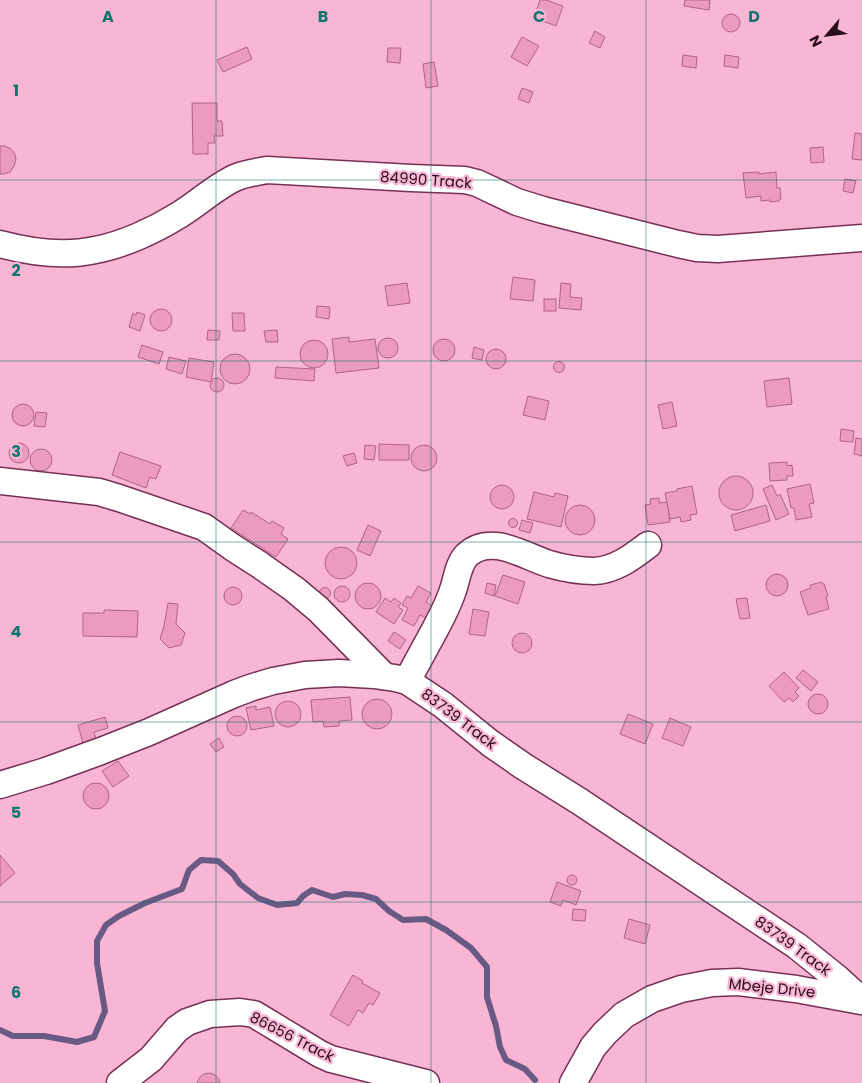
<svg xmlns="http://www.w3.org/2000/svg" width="862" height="1083" font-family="Poppins,sans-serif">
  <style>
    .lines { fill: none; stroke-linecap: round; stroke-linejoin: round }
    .stream { stroke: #685985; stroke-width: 6 }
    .building { fill: #eb9ac0; stroke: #af6388 }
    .minor-casing { stroke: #763055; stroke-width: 29 }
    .minor { stroke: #fff; stroke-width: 26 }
    .grid { fill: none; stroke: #0f766e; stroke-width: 1; stroke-opacity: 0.55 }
    .labels { text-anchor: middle; stroke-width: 4.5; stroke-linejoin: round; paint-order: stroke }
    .street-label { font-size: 15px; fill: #2b0d1c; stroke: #f9b6d4 }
    .grid-label { font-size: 16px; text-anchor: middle; font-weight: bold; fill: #0f766e; stroke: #f9b6d4; stroke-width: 4.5; stroke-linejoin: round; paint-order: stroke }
  </style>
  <rect width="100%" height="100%" fill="#f9b6d4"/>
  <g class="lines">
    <polyline class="stream" points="0,1030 13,1036 44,1036 77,1042 94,1037 105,1011 97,963 97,941 106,925 119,916 145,903 182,889 189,870 201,860 218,861 233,874 240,884 258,898 277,905 297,903 303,896 312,890 333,897 345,894 362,895 376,899 389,911 403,920 426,919 446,930 471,948 487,967 487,997 496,1026 500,1047 506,1060 525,1069 535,1080"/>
  </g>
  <g class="building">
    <polygon points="540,0 546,0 563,6 556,26 534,18"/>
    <polygon points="685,0 710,0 709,10 684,6"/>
    <circle cx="731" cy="23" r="9"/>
    <polygon points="595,31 605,37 600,48 589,43"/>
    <polygon points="522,37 539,46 527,66 511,57"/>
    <polygon points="247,47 252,59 223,72 217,60"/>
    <polygon points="388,48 401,48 400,63 387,62"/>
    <polygon points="683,55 697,57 696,68 682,66"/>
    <polygon points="725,55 739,57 738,68 724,66"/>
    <polygon points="434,62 438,86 426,88 423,64"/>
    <polygon points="522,88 533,92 529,103 518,99"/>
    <polygon points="192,103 217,103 217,121 222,121 223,136 214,136 215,143 208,143 208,154 193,154"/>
    <polygon points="855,133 862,134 862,160 852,159"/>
    <polygon points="0,146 5,146 11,149 15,154 16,160 14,166 10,172 4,174 0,174"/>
    <polygon points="823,147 824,162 811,163 810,148"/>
    <polygon points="759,172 759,174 776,172 777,188 780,188 781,199 779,200 779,201 770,202 770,200 761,201 761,196 746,198 743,173"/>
    <polygon points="845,179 856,181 853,193 843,191"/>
    <polygon points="513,277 535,280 533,301 510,299"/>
    <polygon points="407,283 410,303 388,306 385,286"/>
    <polygon points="561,283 571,284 570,297 582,298 581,310 559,308"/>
    <rect x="544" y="299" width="12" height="12"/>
    <polygon points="317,306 330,307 329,319 316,317"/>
    <circle cx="161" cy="320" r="11"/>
    <polygon points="137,312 145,315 140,331 129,327 133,313 136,315"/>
    <polygon points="232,313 244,313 245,331 233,331"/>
    <polygon points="208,330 220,331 219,340 207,340"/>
    <polygon points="277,330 278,342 266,342 264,331"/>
    <polygon points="349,337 349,342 375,339 379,368 336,373 332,339"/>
    <circle cx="388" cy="348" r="10"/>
    <circle cx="444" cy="350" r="11"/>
    <circle cx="314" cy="354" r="14"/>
    <polygon points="142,345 163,352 159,364 138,357"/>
    <polygon points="474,347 484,350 482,360 472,358"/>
    <circle cx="496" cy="359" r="10"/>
    <circle cx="235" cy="369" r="15"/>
    <polygon points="169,357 186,361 182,374 166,369"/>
    <polygon points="189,358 214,362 211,382 186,377"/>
    <circle cx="559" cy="367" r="5.5"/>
    <polygon points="276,367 315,369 314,381 275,378"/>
    <polygon points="789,378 792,404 767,407 764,381"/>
    <circle cx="217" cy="385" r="7"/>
    <polygon points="528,396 549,401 545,420 523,415"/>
    <polygon points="672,402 677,426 663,429 658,405"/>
    <circle cx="23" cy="415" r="11"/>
    <polygon points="36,412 47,413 45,427 34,426"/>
    <polygon points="841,429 854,431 853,442 840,441"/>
    <polygon points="856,438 862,439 862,456 854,454"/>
    <circle cx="19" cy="453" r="10"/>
    <polygon points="379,444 409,445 409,460 379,460"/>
    <polygon points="365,445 376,446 374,460 364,459"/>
    <circle cx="424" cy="458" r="13"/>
    <circle cx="41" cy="460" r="11"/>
    <polygon points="120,452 161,466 156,479 150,477 146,488 112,475"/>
    <polygon points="354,453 357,463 347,466 343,456"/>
    <polygon points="787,462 787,466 792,465 793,476 787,476 787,480 770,481 769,463"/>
    <circle cx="736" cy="493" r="17"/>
    <polygon points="810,484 814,503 809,504 812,517 796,520 794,508 791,508 787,489"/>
    <polygon points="772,485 777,496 780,494 789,514 776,520 763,489"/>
    <circle cx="502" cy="497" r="12"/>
    <polygon points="692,486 697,514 690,515 691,520 681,522 680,517 670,519 665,493 677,491 677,489"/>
    <polygon points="534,492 554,497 555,493 568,496 561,527 527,519"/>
    <polygon points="659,498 659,503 667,502 670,522 648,525 645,505 651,504 650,499"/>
    <polygon points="766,505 770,521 735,531 731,515"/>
    <circle cx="580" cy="520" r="15"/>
    <polygon points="243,510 250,514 251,512 270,524 272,521 284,528 281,534 288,539 276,557 231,528"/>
    <circle cx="513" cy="523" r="4.5"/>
    <polygon points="522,520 533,523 530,533 519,530"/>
    <polygon points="368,525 381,531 370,556 357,550"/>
    <circle cx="341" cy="563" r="16"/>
    <circle cx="777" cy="585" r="11"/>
    <polygon points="503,575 525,582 518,604 495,596"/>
    <polygon points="822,582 823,584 824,584 828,596 826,597 829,609 808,615 800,592 811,588 810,585"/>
    <circle cx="368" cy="596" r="13"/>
    <polygon points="487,583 496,585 494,596 485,593"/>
    <circle cx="342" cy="594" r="8"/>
    <polygon points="418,586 431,593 426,602 432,606 426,618 420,615 414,626 402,620 408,608 402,605 407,596 411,598"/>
    <circle cx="233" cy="596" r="9"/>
    <circle cx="325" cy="593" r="5.5"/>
    <polygon points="385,598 391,602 394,598 401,603 398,607 403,610 394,624 376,612"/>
    <polygon points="747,598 750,618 740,619 736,599"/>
    <polygon points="168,603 178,604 176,624 185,633 181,645 169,648 160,639 164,626"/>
    <polygon points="473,609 489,612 485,636 469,634"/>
    <polygon points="104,610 138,611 137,637 83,636 83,613 104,613"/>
    <polygon points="394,632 406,640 400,649 388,641"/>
    <circle cx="522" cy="643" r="10"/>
    <polygon points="803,670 818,682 811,691 796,678"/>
    <polygon points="784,672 799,688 795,692 799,696 793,702 789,698 784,702 769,686"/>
    <circle cx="818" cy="704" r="10"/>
    <polygon points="350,697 352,720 339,721 339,726 324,727 323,721 313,722 311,700"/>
    <circle cx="377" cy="714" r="15"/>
    <circle cx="288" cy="714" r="13"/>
    <polygon points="256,706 256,710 270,707 274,726 251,730 246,708"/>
    <polygon points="628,714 653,724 645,744 620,734"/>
    <circle cx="237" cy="726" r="10"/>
    <polygon points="105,717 108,728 94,732 97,743 84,747 78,725"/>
    <polygon points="670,718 691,727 683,746 662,738"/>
    <polygon points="219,738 224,747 216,752 210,744"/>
    <polygon points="118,761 129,776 113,787 102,771"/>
    <circle cx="96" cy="796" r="13"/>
    <polygon points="0,855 15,873 0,886"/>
    <circle cx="572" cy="880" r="5"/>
    <polygon points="557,882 581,891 576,905 563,900 561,906 550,902"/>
    <polygon points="573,909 586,910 585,921 572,920"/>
    <polygon points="629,919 650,925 645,944 624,938"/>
    <polygon points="353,975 363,981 362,983 380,993 373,1005 369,1003 363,1013 358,1010 349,1026 330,1015"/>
    <polygon points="210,1073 215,1075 219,1079 220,1083 197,1083 200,1077 204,1074"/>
  </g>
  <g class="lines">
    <g class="minor-casing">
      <g id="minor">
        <path d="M0 244C30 252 64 257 95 250 123 245 155 230 179 215 198 204 217 185 237 177 247 173 257 172 267 170L411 178 465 180 477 183 517 202 543 210 678 244 697 248 718 249 862 238"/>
        <polyline points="0,481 99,492 119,498 204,527 232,547 260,565 294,589 318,609 384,676"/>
        <path d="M407 681C415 666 424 650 432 635 440 620 448 606 453 590 457 579 458 564 467 555 491 533 524 556 549 564 563 568 579 571 594 571 615 570 631 558 648 545"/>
        <polyline points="0,785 46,771 101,751 149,732 234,694 250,688 273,681 305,675 339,673 374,675 395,678 407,681 443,705 490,743 523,766 579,801 797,946 838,979 861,1000"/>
        <polyline points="120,1083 151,1059 177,1029 187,1022 210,1014 240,1012 254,1014 320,1054 331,1059 426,1083"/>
        <polyline points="573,1083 593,1047 605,1033 624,1015 652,999 681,989 712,983 738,982 796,989 861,1001"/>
      </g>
    </g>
    <use href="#minor" class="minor"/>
  </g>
  <path class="grid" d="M216 0V1083M431 0V1083M646 0V1083M0 180H862M0 361H862M0 542H862M0 722H862M0 902H862"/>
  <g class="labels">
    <g class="street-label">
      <text transform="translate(426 180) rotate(4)" y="5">84990 Track</text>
      <text transform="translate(459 719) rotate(37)" y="5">83739 Track</text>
      <text transform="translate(793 946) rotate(36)" y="5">83739 Track</text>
      <text transform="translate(772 988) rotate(6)" y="5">Mbeje Drive</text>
      <text transform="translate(292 1037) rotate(27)" y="5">86656 Track</text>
    </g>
  </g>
  <g class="grid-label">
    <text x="108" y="22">A</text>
    <text x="323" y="22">B</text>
    <text x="539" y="22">C</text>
    <text x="754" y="22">D</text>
    <text x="16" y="96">1</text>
    <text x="16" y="276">2</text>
    <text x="16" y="457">3</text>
    <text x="16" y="637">4</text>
    <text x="16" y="818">5</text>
    <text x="16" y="998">6</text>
  </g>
  <g transform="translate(827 35) rotate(242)" stroke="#f9b6d4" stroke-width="4" paint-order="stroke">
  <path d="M0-4L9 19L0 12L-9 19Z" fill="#2b0d1c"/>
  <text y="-8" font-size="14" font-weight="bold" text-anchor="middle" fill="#2b0d1c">N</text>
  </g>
</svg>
